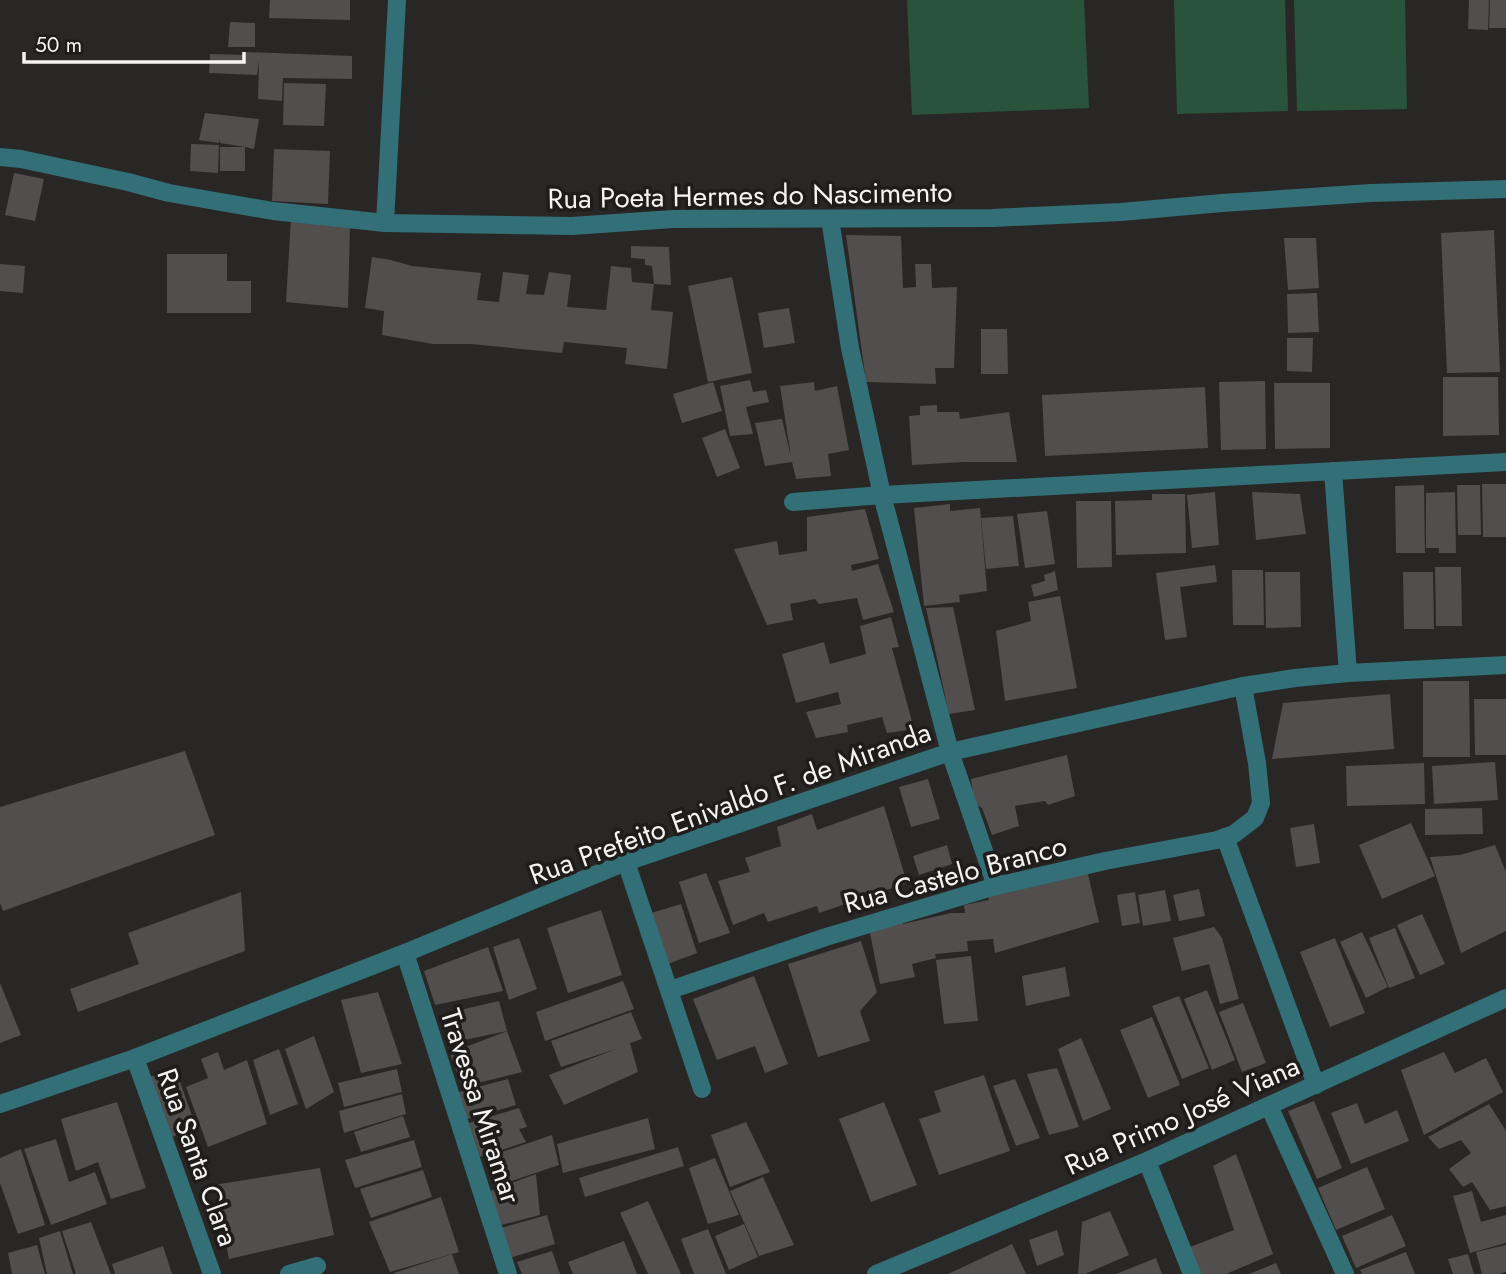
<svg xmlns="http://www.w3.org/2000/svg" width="1506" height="1274" font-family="Jost,sans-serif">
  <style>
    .green { fill: #2a533b }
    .building { fill: #514e4d }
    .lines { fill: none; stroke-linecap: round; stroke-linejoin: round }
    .minor { stroke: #326f77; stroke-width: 18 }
    .labels { text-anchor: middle; stroke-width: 7; stroke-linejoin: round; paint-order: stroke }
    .street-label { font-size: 28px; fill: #f5f4f3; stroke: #1f1d1b }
  </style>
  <rect width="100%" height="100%" fill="#282725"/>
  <g class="green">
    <polygon points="907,0 1084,0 1089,108 912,115"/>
    <polygon points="1174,0 1285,0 1288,111 1177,114"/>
    <polygon points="1294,0 1405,0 1407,109 1297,111"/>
  </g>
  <g class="building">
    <polygon points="270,0 350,0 350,20 269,18"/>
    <polygon points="1469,0 1489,0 1488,30 1468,29"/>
    <polygon points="1490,0 1506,0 1506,28 1489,28"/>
    <polygon points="230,22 255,23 255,47 228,47"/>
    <polygon points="245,52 352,56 352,79 283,78 282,101 258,99 259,61 257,75 209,73 210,54 245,55"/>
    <polygon points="284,83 326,84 324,126 283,125"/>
    <polygon points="205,113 259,119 254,149 245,147 245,171 220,171 220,147 245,147 220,143 220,139 219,143 199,140"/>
    <polygon points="191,144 219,145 218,173 190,171"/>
    <polygon points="274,149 330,151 328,204 272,201"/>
    <polygon points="14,173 44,179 35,221 5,215"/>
    <polygon points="291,217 350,225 348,308 286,302"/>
    <polygon points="1494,230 1500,372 1447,373 1441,233"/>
    <polygon points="846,235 901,236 903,288 916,287 915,264 931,264 932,288 957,287 954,368 935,368 936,384 866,382"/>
    <polygon points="1284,238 1316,238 1319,288 1288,290"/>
    <polygon points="631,246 669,247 671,285 654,284 651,310 673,312 667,369 625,364 627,348 564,342 562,353 471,344 433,344 382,335 384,311 365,308 372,257 391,260 412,266 481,273 477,300 499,302 503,272 529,275 526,294 544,295 549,272 571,275 567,307 606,310 611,266 631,268 632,282 654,284 652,266 645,265 645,259 631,258"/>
    <polygon points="167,254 227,254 227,281 251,281 251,313 167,313"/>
    <polygon points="0,264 25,266 23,293 0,291"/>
    <polygon points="732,277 752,373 708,382 688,286"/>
    <polygon points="1317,293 1319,332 1288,333 1287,294"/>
    <polygon points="789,308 795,343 764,348 758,313"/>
    <polygon points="981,329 1007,329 1008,374 981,374"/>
    <polygon points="1287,338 1313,338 1312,372 1287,371"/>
    <polygon points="1443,377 1498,377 1499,435 1443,436"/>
    <polygon points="750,380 753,392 766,390 769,402 746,407 753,434 730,436 720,386"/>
    <polygon points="1265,381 1266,449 1221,450 1219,382"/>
    <polygon points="713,382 722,411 682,423 673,394"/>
    <polygon points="814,382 815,391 837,386 849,450 828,454 831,476 796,479 792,462 765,466 755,423 782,419 791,457 780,386"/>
    <polygon points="1274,383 1330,383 1330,448 1275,449"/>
    <polygon points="1205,387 1208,448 1045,456 1042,395"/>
    <polygon points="937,405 937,412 959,412 960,419 1009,412 1017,462 964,462 912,465 909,416 920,415 920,406"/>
    <polygon points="725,429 740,468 717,477 702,438"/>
    <polygon points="1482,484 1506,484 1506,537 1483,537"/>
    <polygon points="1424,485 1425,553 1396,553 1395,486"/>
    <polygon points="1457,485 1480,485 1481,535 1458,535"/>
    <polygon points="1215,492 1219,545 1192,548 1187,495"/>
    <polygon points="1252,492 1300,494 1306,534 1256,540"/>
    <polygon points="1455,492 1456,553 1439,553 1439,548 1426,548 1426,493"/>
    <polygon points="1152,494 1185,494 1186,553 1116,555 1115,501 1152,500"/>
    <polygon points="1076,501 1111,501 1112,567 1077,568"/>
    <polygon points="950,504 950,511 980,508 987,591 959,595 960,602 924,606 914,508"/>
    <polygon points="865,509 879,559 851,565 852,571 878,564 894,612 863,620 857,598 819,604 815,599 790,604 793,620 767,625 734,549 777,541 779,555 807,551 807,517"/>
    <polygon points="1047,511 1055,564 1025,568 1017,514"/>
    <polygon points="1013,516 1019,566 986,569 981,518"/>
    <polygon points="1215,565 1217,582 1180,587 1187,637 1165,640 1156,573"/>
    <polygon points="1435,567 1461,567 1462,626 1436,626"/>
    <polygon points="1232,570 1263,570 1264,625 1233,625"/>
    <polygon points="1055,571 1058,590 1034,597 1031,585 1045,581 1044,575"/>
    <polygon points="1265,572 1300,572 1301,627 1266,628"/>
    <polygon points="1403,572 1433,572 1434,629 1404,629"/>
    <polygon points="1060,596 1077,688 1005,701 996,631 1031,621 1028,602"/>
    <polygon points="953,607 975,710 949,714 926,608"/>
    <polygon points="891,617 899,647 892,648 914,729 887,733 882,717 847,725 848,732 816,738 806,712 841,704 838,692 796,703 782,654 824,642 830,664 866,654 860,626"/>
    <polygon points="1423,681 1469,681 1470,757 1423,757"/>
    <polygon points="1390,694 1394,749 1272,759 1283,703"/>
    <polygon points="1474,699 1506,699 1506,755 1475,755"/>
    <polygon points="185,751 215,835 3,911 0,903 0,807"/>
    <polygon points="1067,755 1075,796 1048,805 1045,801 1015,806 1019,826 992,835 982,808 974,803 971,779"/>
    <polygon points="1495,762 1498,800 1434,804 1432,766"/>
    <polygon points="1424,763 1425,804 1347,806 1346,766"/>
    <polygon points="928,779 940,819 911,827 899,787"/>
    <polygon points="884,806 907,883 819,913 817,906 768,922 764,913 733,925 718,881 750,872 745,858 781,846 777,827 812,814 817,830"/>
    <polygon points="1482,808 1483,834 1425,835 1425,809"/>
    <polygon points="1411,823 1435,876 1382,899 1359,845"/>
    <polygon points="1314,824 1320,863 1296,867 1290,828"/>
    <polygon points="947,845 952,864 919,875 913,856"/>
    <polygon points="1495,845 1506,872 1506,931 1461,953 1430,857 1460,855"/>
    <polygon points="1087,870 1099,922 995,953 993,939 967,941 968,951 935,954 936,958 912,964 915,977 880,984 869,928 902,919 903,924 951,913 965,913 964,905 989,900 988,893"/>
    <polygon points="706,873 730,933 699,943 679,882"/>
    <polygon points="1199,889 1205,916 1179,921 1173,895"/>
    <polygon points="1165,890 1171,921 1143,926 1138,895"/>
    <polygon points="241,892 245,951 78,1012 70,989 139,964 128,933"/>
    <polygon points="1135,892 1140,923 1122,926 1117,895"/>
    <polygon points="681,904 697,953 665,965 648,914"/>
    <polygon points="601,910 622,975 568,993 547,928"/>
    <polygon points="1422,914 1445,964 1420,975 1397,925"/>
    <polygon points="1214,927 1222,938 1239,999 1220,1004 1209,964 1182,971 1173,938"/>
    <polygon points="1395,928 1415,978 1389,988 1369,938"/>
    <polygon points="1362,932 1388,987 1366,998 1340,942"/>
    <polygon points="519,938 537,989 509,1000 493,947"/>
    <polygon points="1335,938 1365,1013 1330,1027 1300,952"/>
    <polygon points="861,941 877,992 860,1011 870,1041 818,1057 788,964"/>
    <polygon points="488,947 503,991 435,1005 424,971"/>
    <polygon points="971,956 978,1021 944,1024 936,960"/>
    <polygon points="1065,967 1070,996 1026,1006 1022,976"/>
    <polygon points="754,976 788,1064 765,1073 755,1046 717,1060 693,999"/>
    <polygon points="623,981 634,1009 545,1041 536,1012"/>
    <polygon points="0,983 21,1035 0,1043"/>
    <polygon points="1207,990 1235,1060 1212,1070 1184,999"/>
    <polygon points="378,992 402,1064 361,1073 341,1000"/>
    <polygon points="1179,996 1209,1068 1182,1079 1152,1006"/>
    <polygon points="499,1001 507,1031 522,1072 462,1087 450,1053 507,1031 450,1043 443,1014"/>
    <polygon points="1243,1003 1266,1063 1242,1072 1219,1012"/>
    <polygon points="631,1012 642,1039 630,1043 638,1072 564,1105 549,1075 616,1049 561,1067 551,1041"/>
    <polygon points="1152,1017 1180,1085 1148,1098 1120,1030"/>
    <polygon points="314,1036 334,1092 306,1109 285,1049"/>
    <polygon points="1081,1038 1111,1109 1083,1121 1058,1049"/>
    <polygon points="279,1049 298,1104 270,1115 253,1060"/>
    <polygon points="218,1052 224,1070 247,1060 267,1124 208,1147 186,1087 208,1078 201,1059"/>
    <polygon points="1444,1052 1455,1073 1486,1058 1503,1092 1424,1135 1401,1070"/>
    <polygon points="175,1068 195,1124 169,1139 147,1078"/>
    <polygon points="1057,1068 1079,1127 1049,1135 1027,1074"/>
    <polygon points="397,1069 402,1092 344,1107 338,1083"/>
    <polygon points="984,1075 1010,1151 939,1175 919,1119 941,1112 934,1091"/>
    <polygon points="508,1079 516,1105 464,1120 455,1093"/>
    <polygon points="1015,1079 1040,1138 1016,1146 993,1086"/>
    <polygon points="402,1094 406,1114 344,1133 339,1111"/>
    <polygon points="1314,1101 1342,1168 1317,1179 1288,1111"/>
    <polygon points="117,1102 146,1188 111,1199 98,1162 76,1171 61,1119"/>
    <polygon points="884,1102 917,1185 871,1202 839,1119"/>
    <polygon points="1357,1103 1365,1124 1397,1110 1409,1141 1351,1164 1331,1113"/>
    <polygon points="1489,1104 1506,1131 1506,1206 1490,1210 1472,1182 1463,1187 1449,1169 1471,1153 1461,1140 1439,1149 1428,1137"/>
    <polygon points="519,1108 527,1127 519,1129 526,1142 480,1157 469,1123"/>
    <polygon points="403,1116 410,1137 361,1152 354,1132"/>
    <polygon points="648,1118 655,1149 563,1173 557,1144"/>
    <polygon points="746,1122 770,1172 730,1187 711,1135"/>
    <polygon points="552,1135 559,1165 497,1186 487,1157"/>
    <polygon points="56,1139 69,1182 95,1172 107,1204 51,1225 24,1149"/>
    <polygon points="414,1140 422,1167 355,1188 345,1160"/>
    <polygon points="678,1147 684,1166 585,1197 579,1178"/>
    <polygon points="21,1149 45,1225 18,1234 0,1183 0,1158"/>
    <polygon points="1236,1154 1273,1254 1226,1274 1201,1274 1190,1247 1234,1230 1213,1166"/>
    <polygon points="715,1158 739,1215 708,1224 689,1168"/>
    <polygon points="1367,1167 1385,1209 1336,1230 1318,1188"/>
    <polygon points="320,1168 334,1235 229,1259 214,1185"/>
    <polygon points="423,1170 432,1197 371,1218 360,1189"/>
    <polygon points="536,1174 540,1215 497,1226 482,1194"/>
    <polygon points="763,1177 794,1245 759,1256 730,1191"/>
    <polygon points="1472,1191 1481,1222 1506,1215 1506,1243 1470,1253 1453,1196"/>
    <polygon points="441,1197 459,1252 390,1272 369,1222"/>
    <polygon points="648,1201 681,1274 648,1274 620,1213"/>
    <polygon points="1110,1211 1129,1255 1085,1274 1078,1274 1082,1222"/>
    <polygon points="547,1215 555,1244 503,1260 494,1230"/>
    <polygon points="1392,1215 1406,1246 1356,1268 1342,1236"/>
    <polygon points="91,1222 111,1274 76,1274 62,1231"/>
    <polygon points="744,1224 758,1257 729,1270 715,1236"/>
    <polygon points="708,1229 726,1274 694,1274 681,1239"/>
    <polygon points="1057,1230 1064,1255 1037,1266 1029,1240"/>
    <polygon points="60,1231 73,1274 47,1274 39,1238"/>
    <polygon points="624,1241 637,1274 573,1274 568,1262"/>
    <polygon points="1012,1244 1026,1274 948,1274"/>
    <polygon points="37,1245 45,1274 12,1274 8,1253"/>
    <polygon points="1506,1245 1506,1272 1499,1274 1482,1274 1476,1252"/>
    <polygon points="163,1246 172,1274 115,1274 112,1264"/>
    <polygon points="552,1251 560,1274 522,1274 517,1262"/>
    <polygon points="1406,1252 1415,1274 1362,1274 1360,1270"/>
    <polygon points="452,1254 459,1274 394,1274 394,1273"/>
    <polygon points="1468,1254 1474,1274 1453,1274 1448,1259"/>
    <polygon points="1156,1258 1162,1274 1116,1274"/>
    <polygon points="1276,1263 1281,1274 1249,1274"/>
  </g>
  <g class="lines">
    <g class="minor">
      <polyline points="0,157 21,159 128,182 169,193 273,211 385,223 572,226 673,219 992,218 1121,212 1222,203 1371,193 1506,189"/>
      <polyline points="830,219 850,348 882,495 950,752 996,886"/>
      <polyline points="385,223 397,0"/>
      <polyline points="1333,471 1348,673"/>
      <polyline points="793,502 882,495 1506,462"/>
      <polyline points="1225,837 1316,1085"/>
      <polyline points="626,862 702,1089"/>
      <polyline points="405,953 508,1274"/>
      <polyline points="670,990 826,937 996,886 1105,861 1217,840 1234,834 1255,818 1261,803 1257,763 1243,686"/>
      <polyline points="135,1058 212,1274"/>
      <polyline points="0,1104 135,1058 405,953 626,862 950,752 1243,686 1295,678 1348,673 1506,665"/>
      <polyline points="1269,1106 1345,1274"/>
      <polyline points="1147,1161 1192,1274"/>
      <polyline points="289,1274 317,1266"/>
      <polyline points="876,1274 1147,1161 1506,998"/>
    </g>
  </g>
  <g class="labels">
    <g class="street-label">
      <text transform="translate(750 195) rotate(-1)" y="10">Rua Poeta Hermes do Nascimento</text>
      <text transform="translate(730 803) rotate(-20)" y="10">Rua Prefeito Enivaldo F. de Miranda</text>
      <text transform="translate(955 874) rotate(-15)" y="10">Rua Castelo Branco</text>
      <text transform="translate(481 1106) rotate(72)" y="10">Travessa Miramar</text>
      <text transform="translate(1182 1115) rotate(-24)" y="10">Rua Primo José Viana</text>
      <text transform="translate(198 1157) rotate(70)" y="10">Rua Santa Clara</text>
    </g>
  </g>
  <path d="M24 52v10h220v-10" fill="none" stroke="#f5f4f3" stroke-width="3.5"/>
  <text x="35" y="52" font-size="21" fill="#f5f4f3" stroke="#1f1d1b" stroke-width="5" paint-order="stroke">50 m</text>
</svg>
